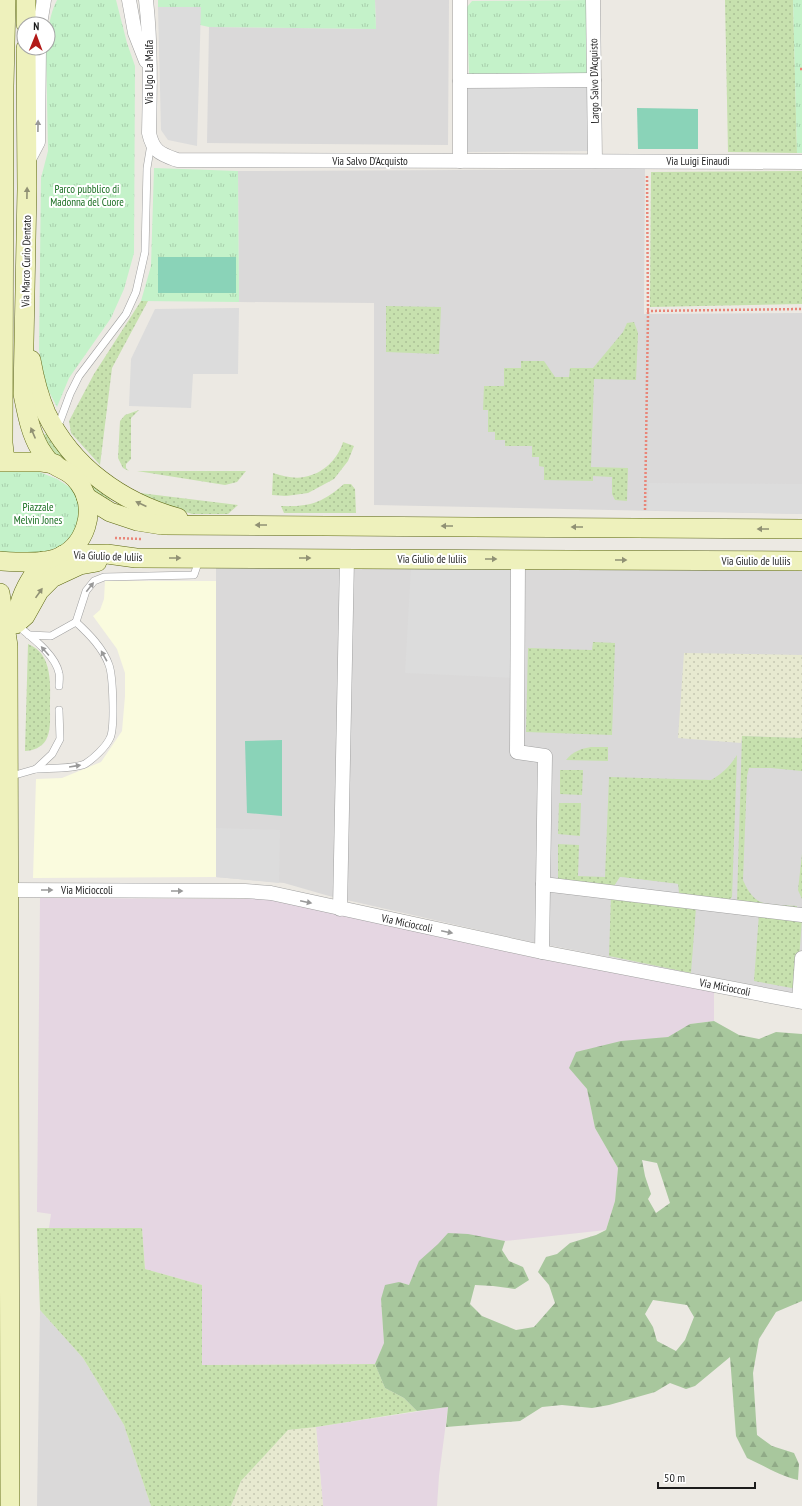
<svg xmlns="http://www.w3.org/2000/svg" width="802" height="1506" font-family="'PT Sans Narrow',sans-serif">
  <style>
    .residential { fill: #dad9d9 }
    .industrial { fill: #e5d6e2 }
    .education { fill: #fafbde }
    .farmland { fill: url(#farmland-dots) }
    .grass { fill: url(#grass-dots) }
    .forest { fill: url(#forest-firs); fill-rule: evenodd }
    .park { fill: url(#park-tufts) }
    .pitch { fill: #8ad3b8 }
    .parking { fill: #dcdcdc }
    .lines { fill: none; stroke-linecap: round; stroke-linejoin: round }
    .service-casing { stroke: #a0a0a0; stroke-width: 8 }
    .minor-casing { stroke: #a0a0a0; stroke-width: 15 }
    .secondary-casing { stroke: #5b6611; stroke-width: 20 }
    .path { stroke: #e98578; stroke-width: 2.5; stroke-dasharray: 2 2; stroke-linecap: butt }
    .service { stroke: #fff; stroke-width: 7 }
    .minor { stroke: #fff; stroke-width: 14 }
    .secondary { stroke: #eef1bc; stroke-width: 19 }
    .oneway { fill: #999 }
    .oneway2 { fill: #909174 }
    .labels { text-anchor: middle; stroke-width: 4; stroke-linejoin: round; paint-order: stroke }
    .street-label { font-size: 11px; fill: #1c1c1c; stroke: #fff }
    .park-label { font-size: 11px; fill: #186d20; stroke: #fff }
  </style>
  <defs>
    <pattern id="farmland-dots" width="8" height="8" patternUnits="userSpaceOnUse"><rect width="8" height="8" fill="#e7e9d0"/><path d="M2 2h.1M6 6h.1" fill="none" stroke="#c6c7b2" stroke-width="1.8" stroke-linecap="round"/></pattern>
    <pattern id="grass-dots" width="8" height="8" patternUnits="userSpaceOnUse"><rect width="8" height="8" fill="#c7e1ae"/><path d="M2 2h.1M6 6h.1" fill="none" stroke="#aac095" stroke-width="1.8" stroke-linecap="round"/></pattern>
    <pattern id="forest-firs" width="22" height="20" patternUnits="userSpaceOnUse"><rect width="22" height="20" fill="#a8c79d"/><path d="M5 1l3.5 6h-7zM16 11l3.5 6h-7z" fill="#90aa87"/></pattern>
    <pattern id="park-tufts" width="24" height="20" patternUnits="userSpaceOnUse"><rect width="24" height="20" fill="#c4f2c9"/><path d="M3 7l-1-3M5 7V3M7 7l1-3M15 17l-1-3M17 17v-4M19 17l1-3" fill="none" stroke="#a8cfac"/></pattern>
  </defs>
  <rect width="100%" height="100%" fill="#ece9e3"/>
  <g class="residential">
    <polygon points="375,0 449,0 448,145 207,143 209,27 376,29"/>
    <polygon points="645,169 644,314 802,313 802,514 374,505 374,303 239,302 238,171"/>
    <polygon points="216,564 802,571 802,993 789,992 527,941 329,896 284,883 216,877"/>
    <polygon points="40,1310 83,1358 124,1425 151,1506 37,1506"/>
  </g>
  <g class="industrial">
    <polygon points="40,898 267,899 536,958 714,992 714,1021 690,1024 668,1037 587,1049 570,1068 587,1089 595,1128 618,1168 615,1201 606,1230 505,1241 448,1233 414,1275 409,1285 399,1282 381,1299 384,1343 375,1364 202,1365 202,1285 145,1269 142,1228 49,1228 51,1214 37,1212"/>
    <polygon points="448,1407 439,1476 437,1506 323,1506 316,1427"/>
  </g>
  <polygon class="education" points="105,581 216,581 216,877 33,878 36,779 62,778 101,762 122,731 125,696 125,673 117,649 93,616 100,610 104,599"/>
  <g class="farmland">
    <polygon points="684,653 802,655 802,738 742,736 741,743 678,738"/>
    <polygon points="316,1427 323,1506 231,1506 241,1481 288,1430"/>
  </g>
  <g class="grass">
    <polygon points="725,0 793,0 797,153 728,152"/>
    <polygon points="802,171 802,304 650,307 651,172"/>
    <polygon points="141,301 148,301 112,368 100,465 71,433 69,421 94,374"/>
    <polygon points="386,306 441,307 439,354 386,352"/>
    <polygon points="634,322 638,333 636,380 594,379 591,467 628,468 627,501 615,500 612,494 612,477 593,476 593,481 544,480 544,467 539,466 539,457 532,457 532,446 505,446 505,440 495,440 495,432 488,432 488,410 483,410 484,386 504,386 504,368 521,368 521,361 544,361 555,377 569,377 570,368 593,368 623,332 627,323"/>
    <polygon points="139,410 131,418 131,459 126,464 126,468 129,471 123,468 118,458 120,421 125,415"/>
    <polygon points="50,433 111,496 108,505 48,452 38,436"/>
    <path d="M343 442 354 446 348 461 334 479 308 493 286 496 272 495 273 473C283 476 294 479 304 477 323 474 338 459 343 442Z"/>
    <polygon points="137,471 246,471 237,482 225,485"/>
    <path d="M344 484H351L355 489 356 513H284L281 506C310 507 322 503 344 484Z"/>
    <polygon points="140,493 238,505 228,514 192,514 168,506"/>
    <polygon points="593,642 615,643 612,735 526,732 528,648 592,650"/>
    <path d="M28 644C54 654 50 687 50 710 50 719 51 731 46 740 42 747 33 751 25 751Z"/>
    <path d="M742 736 802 738V771L771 768H749L747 776 743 880C746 887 752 899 761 902 768 905 788 905 797 906V910L737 901Z"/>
    <path d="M591 747H608V761L566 760C573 751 581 749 591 747Z"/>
    <path d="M737 755 732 897 726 903 679 896 678 884 620 877 613 888 558 880V844L579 845 578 876 605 877 609 777 711 780C721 775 731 765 737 755Z"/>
    <polygon points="560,770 583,770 582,795 560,794"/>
    <polygon points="559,803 581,803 580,836 558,834"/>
    <polygon points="802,854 802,899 798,890"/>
    <polygon points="611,896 696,907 691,973 609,956"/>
    <polygon points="759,914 802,918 797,989 754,981"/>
    <polygon points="37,1228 142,1228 145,1269 202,1285 202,1365 375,1364 385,1388 404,1398 417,1411 316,1427 288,1430 241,1481 231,1506 151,1506 124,1425 83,1358 40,1310"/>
  </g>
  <path class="forest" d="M714 1021 739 1035 759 1039 776 1032 802 1034V1301L776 1312 759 1339 753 1373 757 1435 772 1446 794 1453 799 1464 798 1480C779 1476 765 1466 747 1458L736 1436 730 1357 695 1386 686 1389 670 1383 655 1392 609 1405 592 1408 562 1405 542 1407 520 1421 446 1427 448 1407 417 1411 404 1398 385 1388 375 1364 384 1343 381 1299 385 1285 399 1282 409 1285 419 1261 438 1244 448 1233 468 1234 505 1241 502 1250 509 1261 523 1267 529 1280 515 1289 493 1286 475 1285 470 1304 482 1316 516 1330 534 1327 555 1303 549 1285 538 1272 546 1257 557 1254 570 1243 596 1235 606 1230 615 1201 618 1168 595 1128 587 1089 569 1068 576 1052 621 1041 668 1037 690 1024ZM642 1160 657 1163 670 1203 656 1213 648 1199 651 1194 645 1176ZM653 1300 687 1305 694 1317 685 1340 676 1351 657 1341 653 1327 645 1314Z"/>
  <g class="park">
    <path d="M57 0H116L127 43 135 66 134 253 124 289 111 318 69 378 57 407 46 386 39 350 41 178 48 151 46 48H48C48 31 49 15 57 0Z"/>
    <polygon points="158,0 375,0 376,29 209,27 200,25 200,7 158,7"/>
    <polygon points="589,0 589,77 469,76 467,7 472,1"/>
    <polygon points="793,0 802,0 802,153 797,153"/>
    <polygon points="154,168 238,171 239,302 141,301 151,266"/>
    <polygon points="0,471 37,471 57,479 71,488 78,500 80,515 76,530 61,546 44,552 14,556 0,553"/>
  </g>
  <g class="pitch">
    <polygon points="637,108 698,109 698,149 638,149"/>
    <rect x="158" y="257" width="78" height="36"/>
    <polygon points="282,740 282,816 247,813 245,741"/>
  </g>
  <g class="parking">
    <polygon points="158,7 201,7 197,146 168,140 161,130"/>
    <polygon points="588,86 589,151 467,152 467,87"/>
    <polygon points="239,308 238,374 193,374 191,408 129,406 131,359 155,309"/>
    <polygon points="649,483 802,484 802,514 648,510"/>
    <polygon points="411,566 516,567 513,678 405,673"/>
    <polygon points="216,828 280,830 279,883 216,877"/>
    <polygon points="620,877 678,884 679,896 613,888"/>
  </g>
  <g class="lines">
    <g class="service-casing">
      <g id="service">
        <polyline points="60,421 70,394 79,376 126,314 136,292 145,252 147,168 151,144"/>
        <polyline points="76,622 86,591 94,581 104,577 194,575 199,560"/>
        <path d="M17 625C31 637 55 654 59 673 60 677 59 682 59 686"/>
        <path d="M29 635 51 636 76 622C89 634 103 648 109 665 113 676 115 728 110 738 106 747 93 759 85 764 74 769 49 768 36 769"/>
        <polyline points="8,777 36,769 52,754 60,739 59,710"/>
      </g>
    </g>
    <g class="minor-casing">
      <g id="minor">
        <polyline points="129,0 135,33 146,61"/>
        <path d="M146 0C151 44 150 89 149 133 153 152 161 154 177 160L802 162"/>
        <polyline points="460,0 460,161"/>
        <polyline points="593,0 595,161"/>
        <polyline points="40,24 44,0"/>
        <polyline points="460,81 594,80"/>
        <polyline points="28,161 38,142 39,48"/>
        <polyline points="518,560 517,752 545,756 542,952"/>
        <polyline points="543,884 802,915"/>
        <polyline points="8,890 245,891 271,893 542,952 802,1002"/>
        <polyline points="340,909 347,559"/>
        <polyline points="799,1001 802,958"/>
      </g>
    </g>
    <g class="secondary-casing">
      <g id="secondary">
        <polyline points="26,0 26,24"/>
        <path d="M31 360C34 377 39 397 46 413 72 467 121 502 178 518"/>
        <polyline points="5,461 3,443 4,86 6,0"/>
        <polyline points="0,462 42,462 55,464"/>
        <polyline points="86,497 110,512 137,521 162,525 802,529"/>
        <polyline points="63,555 107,554 136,558 802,561"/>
        <path d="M0 561C15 562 41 564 55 559 86 548 98 509 79 483 70 470 60 470 50 462 46 459 43 453 40 449 30 432 27 413 23 394L27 189 26 48"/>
        <polyline points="0,593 8,646 10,1506"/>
        <path d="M18 612C21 592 32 577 43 561"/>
        <polyline points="16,624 25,616 39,591 52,578 80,565 97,562"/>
      </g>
    </g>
    <g class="path">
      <polyline points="800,69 802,69"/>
      <polyline points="647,311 802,309"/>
      <polyline points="645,510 648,314 647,174"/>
      <polyline points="115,538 142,539"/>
    </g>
    <use href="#service" class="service"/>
    <use href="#minor" class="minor"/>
    <use href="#secondary" class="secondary"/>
  </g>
  <defs><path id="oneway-solid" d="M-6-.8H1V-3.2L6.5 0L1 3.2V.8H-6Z"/></defs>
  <g class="oneway">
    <use href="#oneway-solid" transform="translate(38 126) rotate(-89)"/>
    <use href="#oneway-solid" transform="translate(90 587) rotate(-52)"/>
    <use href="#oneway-solid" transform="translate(45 651) rotate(-131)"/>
    <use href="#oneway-solid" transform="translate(104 656) rotate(-119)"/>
    <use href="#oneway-solid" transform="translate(75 766) rotate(-9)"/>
    <use href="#oneway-solid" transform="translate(47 890)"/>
    <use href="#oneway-solid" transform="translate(177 891)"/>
    <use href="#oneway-solid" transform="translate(306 902) rotate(12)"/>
    <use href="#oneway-solid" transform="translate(447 932) rotate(12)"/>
  </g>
  <g class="oneway2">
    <use href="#oneway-solid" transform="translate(27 193) rotate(-89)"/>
    <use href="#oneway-solid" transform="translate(33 433) rotate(-113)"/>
    <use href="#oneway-solid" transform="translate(141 504) rotate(-155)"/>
    <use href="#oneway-solid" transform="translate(261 525) rotate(-180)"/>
    <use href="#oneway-solid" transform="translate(447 526) rotate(-180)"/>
    <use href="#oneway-solid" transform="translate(577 527) rotate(-180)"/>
    <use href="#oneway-solid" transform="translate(763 529) rotate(-180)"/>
    <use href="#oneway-solid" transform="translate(175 558)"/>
    <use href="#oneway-solid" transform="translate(305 558)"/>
    <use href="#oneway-solid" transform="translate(491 559)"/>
    <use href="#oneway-solid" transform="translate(621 560)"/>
    <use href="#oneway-solid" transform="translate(39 593) rotate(-55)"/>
  </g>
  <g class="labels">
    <g class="street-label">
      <text transform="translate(149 72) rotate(-90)" y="4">Via Ugo La Malfa</text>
      <text transform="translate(594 81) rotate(-91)" y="4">Largo Salvo D'Acquisto</text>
      <text x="370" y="165">Via Salvo D'Acquisto</text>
      <text x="698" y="165">Via Luigi Einaudi</text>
      <text transform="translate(26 261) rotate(-89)" y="4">Via Marco Curio Dentato</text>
      <text transform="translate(108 556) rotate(2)" y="4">Via Giulio de Iuliis</text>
      <text x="432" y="563">Via Giulio de Iuliis</text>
      <text x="756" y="565">Via Giulio de Iuliis</text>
      <text x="87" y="894">Via Micioccoli</text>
      <text transform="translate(407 923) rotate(12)" y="4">Via Micioccoli</text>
      <text transform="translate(725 987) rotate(11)" y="4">Via Micioccoli</text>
    </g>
    <g class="park-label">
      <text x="87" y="193">Parco pubblico di<tspan x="87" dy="13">Madonna del Cuore</tspan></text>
      <text x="38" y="511">Piazzale<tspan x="38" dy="13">Melvin Jones</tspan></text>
    </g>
  </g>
  <g transform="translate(36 36) rotate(1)"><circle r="19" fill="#ffffff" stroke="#a4a4a4"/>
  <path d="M0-3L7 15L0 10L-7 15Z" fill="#b21917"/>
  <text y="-6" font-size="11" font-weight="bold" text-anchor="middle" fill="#1c1c1c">N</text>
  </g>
  <path d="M658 1482v6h97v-6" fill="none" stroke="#1c1c1c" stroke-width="2"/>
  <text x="664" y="1482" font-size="12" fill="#1c1c1c" stroke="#ffffff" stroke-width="3" paint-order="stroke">50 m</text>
</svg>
